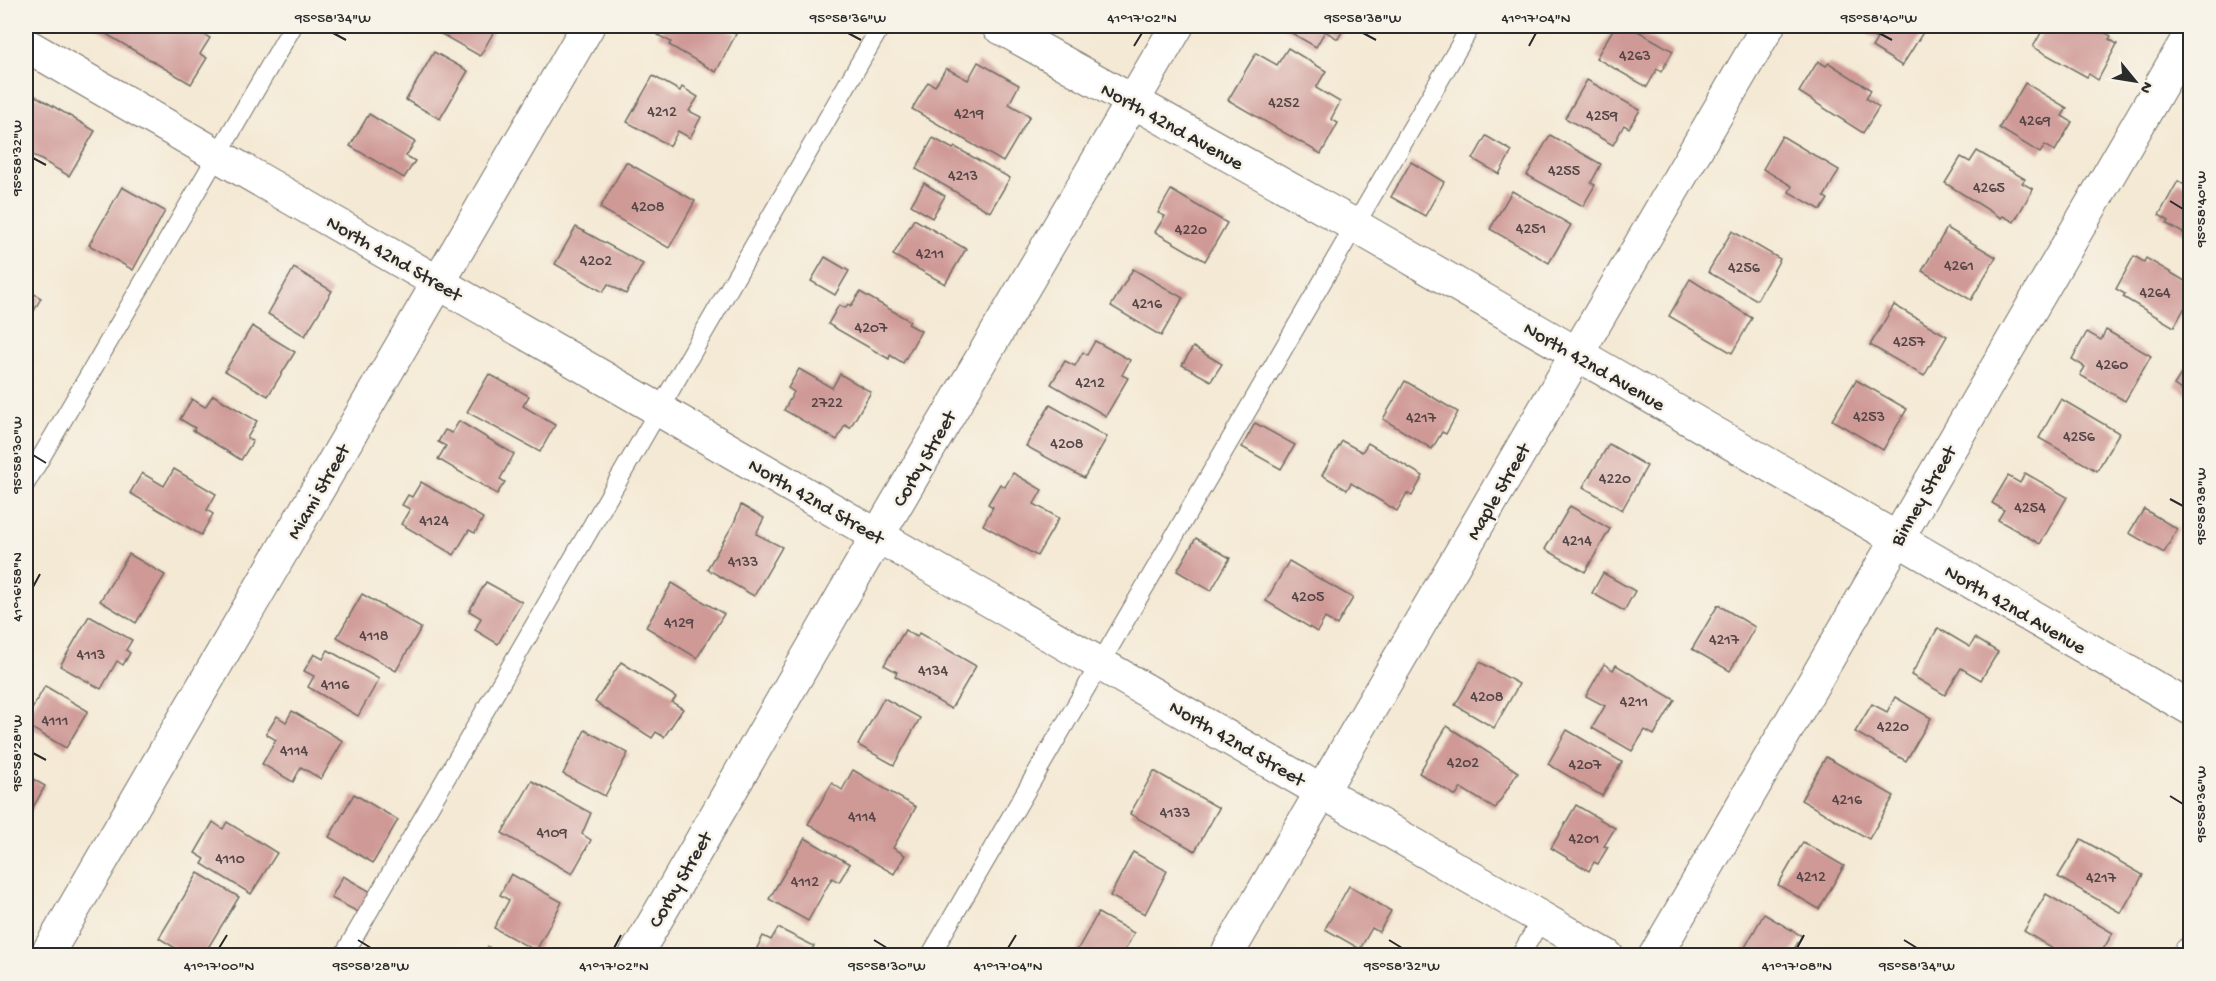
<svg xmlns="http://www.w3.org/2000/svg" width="2216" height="981" font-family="'Gochi Hand',sans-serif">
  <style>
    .building { fill: #cf9996 }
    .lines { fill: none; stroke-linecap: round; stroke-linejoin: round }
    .lane-casing { stroke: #716e66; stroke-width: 20 }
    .street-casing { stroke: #716e66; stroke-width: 35 }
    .lane { stroke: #fff; stroke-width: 18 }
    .street { stroke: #fff; stroke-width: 33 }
    .ticks { fill: none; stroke: #2b2b2b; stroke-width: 2 }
    .labels { text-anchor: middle; stroke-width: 5; stroke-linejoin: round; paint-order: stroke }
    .number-label { font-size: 16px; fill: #544646 }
    .street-label { font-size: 20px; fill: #2b2b2b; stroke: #f7f3e8 }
    .neatline { fill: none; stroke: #2b2b2b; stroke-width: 2 }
    .ticks-label { font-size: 15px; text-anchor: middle; fill: #2b2b2b }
  </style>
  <rect width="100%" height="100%" fill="#f7f3e8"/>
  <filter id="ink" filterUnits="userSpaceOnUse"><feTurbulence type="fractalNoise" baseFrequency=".0167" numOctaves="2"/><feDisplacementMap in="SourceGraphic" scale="12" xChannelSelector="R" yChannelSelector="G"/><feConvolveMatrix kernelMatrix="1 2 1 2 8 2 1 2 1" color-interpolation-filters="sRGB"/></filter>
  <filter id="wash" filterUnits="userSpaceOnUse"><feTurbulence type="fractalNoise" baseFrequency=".008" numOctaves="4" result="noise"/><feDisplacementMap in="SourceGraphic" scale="24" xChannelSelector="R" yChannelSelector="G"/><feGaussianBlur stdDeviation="1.35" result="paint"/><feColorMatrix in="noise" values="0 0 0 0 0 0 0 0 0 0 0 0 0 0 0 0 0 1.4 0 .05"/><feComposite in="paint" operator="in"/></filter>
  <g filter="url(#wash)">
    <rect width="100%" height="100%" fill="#f4e9d4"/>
    <g id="blocks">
      <g class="building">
        <polygon points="98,26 189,26 210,38 200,54 207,58 191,84 96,28"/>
        <polygon points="439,26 497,26 480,56 436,31"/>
        <polygon points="664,26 721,26 736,34 716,72 669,45 671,42 658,35"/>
        <polygon points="1282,26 1345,26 1338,39 1325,31 1316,47 1281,27"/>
        <polygon points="1615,26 1629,26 1673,51 1661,72 1657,69 1647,87 1596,58"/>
        <polygon points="1853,26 1927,26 1902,66 1872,47 1877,39"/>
        <polygon points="2045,26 2093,26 2111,36 2109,39 2117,44 2098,80 2089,74 2087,77 2033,47"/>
        <polygon points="1288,48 1326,71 1316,88 1340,102 1331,119 1338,123 1321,154 1228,100 1256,53 1277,65"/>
        <polygon points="434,52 468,71 440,119 406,100"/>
        <polygon points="1818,61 1826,66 1829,63 1871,90 1866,98 1879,107 1863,133 1799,92"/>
        <polygon points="978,62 1019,85 1009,104 1030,116 1003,162 912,109 928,82 935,86 946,68 968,80"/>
        <polygon points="653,76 680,91 682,87 698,97 689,111 701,117 690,138 678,131 670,146 627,122"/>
        <polygon points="1587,80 1640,110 1629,128 1624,125 1613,145 1565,118"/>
        <polygon points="2025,83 2067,108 2062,116 2072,122 2055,151 2045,145 2040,153 1999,128"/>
        <polygon points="36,96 95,131 69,176 26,151 26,113"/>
        <polygon points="369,114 415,142 406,156 415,161 404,178 350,146"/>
        <polygon points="1550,135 1601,164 1591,183 1595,185 1583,206 1527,175"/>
        <polygon points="1486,136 1512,151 1499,174 1473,159"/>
        <polygon points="1782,136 1839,170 1824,197 1828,199 1821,210 1789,192 1792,186 1763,169"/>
        <polygon points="933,138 953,149 955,147 1010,178 990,212 916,169"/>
        <polygon points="1977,151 2025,179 2022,183 2033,189 2014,222 2003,216 2001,218 1945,183 1961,157 1970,162"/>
        <polygon points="626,162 695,201 669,248 600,208"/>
        <polygon points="1411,162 1444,182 1425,216 1391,197"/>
        <polygon points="2178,181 2188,187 2190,183 2190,237 2167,224 2169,221 2159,215"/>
        <polygon points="924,183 945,196 932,218 911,205"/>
        <polygon points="122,187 165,211 133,270 89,245"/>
        <polygon points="1171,190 1227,223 1205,261 1155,232 1165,216 1158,213"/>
        <polygon points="1512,191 1571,225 1549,263 1490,229"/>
        <polygon points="914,219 966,249 945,284 893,255"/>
        <polygon points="576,227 643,264 626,294 608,284 603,292 555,264"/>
        <polygon points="1947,228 1996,257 1971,300 1922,271"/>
        <polygon points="1732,231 1780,259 1757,300 1708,272"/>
        <polygon points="2134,256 2144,262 2146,258 2190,284 2190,298 2174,327 2123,297 2125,294 2116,289"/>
        <polygon points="825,257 849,271 835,295 811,281"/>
        <polygon points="294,268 332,291 305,336 268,314"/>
        <polygon points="1133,269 1183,298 1161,336 1111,306"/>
        <polygon points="1690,279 1752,318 1732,353 1669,316"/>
        <polygon points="26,289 41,298 26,325"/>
        <polygon points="860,292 910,321 908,324 921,331 903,363 890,355 889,359 828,324 839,305 845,308 848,304 851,306"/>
        <polygon points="1894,305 1947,336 1924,376 1870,345"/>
        <polygon points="252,326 295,352 268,396 225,371"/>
        <polygon points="2106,330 2151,356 2125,401 2080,375 2085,367 2072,359 2087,332 2101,340"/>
        <polygon points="26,338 31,342 26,352"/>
        <polygon points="1095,341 1130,360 1122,375 1128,378 1106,416 1051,384 1065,361 1075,366 1083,352 1087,355"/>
        <polygon points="1193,347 1222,364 1211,381 1182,365"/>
        <polygon points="2188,363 2190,365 2190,396 2174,385"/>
        <polygon points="799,369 832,388 840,374 871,392 850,428 845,425 837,440 784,410 794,392 788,388"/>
        <polygon points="489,374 529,396 523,406 555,425 540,452 467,412"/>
        <polygon points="1856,380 1907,409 1883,450 1832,420"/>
        <polygon points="1405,381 1458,412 1446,434 1442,432 1432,449 1383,419"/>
        <polygon points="213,395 257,421 247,438 253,441 241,460 193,430 195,428 180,419 192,399 205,407"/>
        <polygon points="2061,399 2119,433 2097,471 2039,438"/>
        <polygon points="1050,405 1107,437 1084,478 1026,446"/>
        <polygon points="459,421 514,454 500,479 505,482 497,494 438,459 446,446 438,442 445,430 452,433"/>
        <polygon points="1255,423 1295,445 1281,469 1242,447"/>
        <polygon points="1342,441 1362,452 1368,443 1423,476 1412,496 1407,493 1397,511 1351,483 1347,490 1322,475"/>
        <polygon points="1609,444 1647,466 1622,510 1583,487"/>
        <polygon points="174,469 216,494 207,510 213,514 201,535 130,493 142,473 164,486"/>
        <polygon points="1013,473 1042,490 1034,504 1059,518 1037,556 983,525 993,507 988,504 1000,484 1005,487"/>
        <polygon points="2025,473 2067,497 2040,544 1998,520 2004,510 1992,503 2008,476 2020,483"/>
        <polygon points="421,482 483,518 475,533 469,530 454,555 401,524 410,509 402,505 408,495 412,497"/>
        <polygon points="741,505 764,518 756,534 782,547 754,596 707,569 734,523"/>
        <polygon points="1570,506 1610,529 1585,572 1545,549"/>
        <polygon points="2144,509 2177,529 2164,553 2129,533"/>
        <polygon points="1196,538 1230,558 1211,591 1177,571"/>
        <polygon points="129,554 165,575 136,623 100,601"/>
        <polygon points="1289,561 1353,598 1337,625 1325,618 1317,632 1266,601"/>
        <polygon points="1603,573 1635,591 1624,611 1592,593"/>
        <polygon points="486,582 522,602 498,644 475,630 481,618 469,611"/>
        <polygon points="672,583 724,614 697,658 646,627"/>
        <polygon points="362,594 421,628 396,671 337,637"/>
        <polygon points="1718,605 1755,627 1730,671 1692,649"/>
        <polygon points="89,616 132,640 126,650 130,653 123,665 117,661 101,689 60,666"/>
        <polygon points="1938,628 1970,647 1975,638 1998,652 1981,680 1961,668 1945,695 1911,675"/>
        <polygon points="905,630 917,637 919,633 976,666 951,709 895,676 897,672 884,665"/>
        <polygon points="328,650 379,679 358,716 308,687 314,676 304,671 314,654 323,659"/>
        <polygon points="621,662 676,697 672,702 683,709 664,737 656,732 652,738 595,702"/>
        <polygon points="1480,662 1519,684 1494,728 1455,705"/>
        <polygon points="1604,664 1613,670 1616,665 1675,700 1654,735 1645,730 1632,751 1592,728 1605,706 1586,696"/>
        <polygon points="45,686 88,711 66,748 26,725 26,720"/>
        <polygon points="1895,697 1931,718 1906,761 1855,732 1872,704 1887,712"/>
        <polygon points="884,698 920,718 894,765 858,745"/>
        <polygon points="292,711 343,741 321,779 301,767 293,782 262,764 276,740 266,734 277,716 286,722"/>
        <polygon points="1447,726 1518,772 1495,809 1461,788 1456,796 1419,773"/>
        <polygon points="585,730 628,753 605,796 563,774"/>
        <polygon points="1567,730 1622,762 1602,796 1548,764"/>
        <polygon points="1826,757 1894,796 1869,839 1801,800"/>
        <polygon points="853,770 916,807 893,848 905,855 894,874 808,824 832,783 842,790"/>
        <polygon points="1154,771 1219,808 1195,851 1130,814"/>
        <polygon points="26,775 45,786 26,820"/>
        <polygon points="532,781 591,813 582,834 591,840 572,874 502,833"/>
        <polygon points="354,794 398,820 373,863 329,837"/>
        <polygon points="1576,805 1615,828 1604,846 1608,847 1598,864 1594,862 1589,871 1551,848"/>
        <polygon points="213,822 223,829 227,822 277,853 251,894 202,864 205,859 195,853"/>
        <polygon points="805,838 850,864 839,882 832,878 808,921 769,899"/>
        <polygon points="2081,839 2143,875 2121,913 2058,877"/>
        <polygon points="1803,842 1844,866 1819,909 1778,885"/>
        <polygon points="1133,852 1167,871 1145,914 1110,896"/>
        <polygon points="198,873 239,897 203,956 188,956 159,938"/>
        <polygon points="511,874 562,902 536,951 494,928 509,900 500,895"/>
        <polygon points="343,876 371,892 360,913 331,898"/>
        <polygon points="1349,886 1391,911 1379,932 1372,928 1360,949 1325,929"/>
        <polygon points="2046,894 2113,933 2099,956 2064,956 2024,931"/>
        <polygon points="1098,913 1134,933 1122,956 1074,956"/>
        <polygon points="1764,914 1802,936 1790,956 1740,956"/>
        <polygon points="778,928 814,946 812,949 824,956 753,956 763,936 771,940"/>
        <polygon points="488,947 503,956 483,956"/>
      </g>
    </g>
  </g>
  <g filter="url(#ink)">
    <use href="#blocks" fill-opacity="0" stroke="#716e66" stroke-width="1.5"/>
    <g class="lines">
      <g class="lane-casing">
        <g id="lane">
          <polyline points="26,483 293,26"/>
          <polyline points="343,956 881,26"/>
          <polyline points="930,956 1471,26"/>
          <polyline points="1520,956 1542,918"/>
        </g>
      </g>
      <g class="street-casing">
        <g id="street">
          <polyline points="998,26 1354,225 2190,708"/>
          <polyline points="26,45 1607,956"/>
          <polyline points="46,956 588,26"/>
          <polyline points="635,956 878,535 1177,26"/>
          <polyline points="1226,956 1768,26"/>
          <polyline points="1655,956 2190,35"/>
          <polyline points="2190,956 2190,954"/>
        </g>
      </g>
      <use href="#lane" class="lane"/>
      <use href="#street" class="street"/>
    </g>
  </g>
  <path class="ticks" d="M333 33 346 40M848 33 861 40M1363 33 1376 40M1879 33 1892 40M1134 46 1142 33M1529 46 1536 33M33 158 46 165M2170 201 2183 209M33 455 46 463M2170 499 2183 506M33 587 40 574M33 753 46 760M2170 796 2183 804M358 940 371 948M874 940 887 948M1389 940 1402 948M1904 940 1917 948M219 948 227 935M614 948 621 935M1008 948 1016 935M1797 948 1804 935"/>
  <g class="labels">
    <g class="number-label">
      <text x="1635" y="60">4263</text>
      <text x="1284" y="107">4252</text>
      <text x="662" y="116">4212</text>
      <text x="969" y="118">4219</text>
      <text x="1602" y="120">4259</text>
      <text x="2035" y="125">4269</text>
      <text x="1564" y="175">4255</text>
      <text x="963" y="180">4213</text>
      <text x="1989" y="192">4265</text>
      <text x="648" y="211">4208</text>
      <text x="1531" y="233">4251</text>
      <text x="1191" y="234">4220</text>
      <text x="930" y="258">4211</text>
      <text x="596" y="265">4202</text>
      <text x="1959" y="270">4261</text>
      <text x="1744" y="272">4256</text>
      <text x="2155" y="297">4264</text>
      <text x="1147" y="308">4216</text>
      <text x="871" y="332">4207</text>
      <text x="1909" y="346">4257</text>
      <text x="2112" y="369">4260</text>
      <text x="1090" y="387">4212</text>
      <text x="827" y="407">2722</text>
      <text x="1869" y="421">4253</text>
      <text x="1421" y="422">4217</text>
      <text x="2079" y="441">4256</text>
      <text x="1067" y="448">4208</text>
      <text x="1615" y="483">4220</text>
      <text x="2030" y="512">4254</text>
      <text x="434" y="525">4124</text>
      <text x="1577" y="545">4214</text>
      <text x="743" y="566">4133</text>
      <text x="1308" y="601">4205</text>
      <text x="679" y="627">4129</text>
      <text x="374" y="640">4118</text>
      <text x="1724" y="644">4217</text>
      <text x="91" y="659">4113</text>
      <text x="933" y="675">4134</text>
      <text x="335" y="689">4116</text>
      <text x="1487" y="701">4208</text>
      <text x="1634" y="706">4211</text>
      <text x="55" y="725">4111</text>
      <text x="1893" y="731">4220</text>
      <text x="294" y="755">4114</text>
      <text x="1463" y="767">4202</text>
      <text x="1585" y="769">4207</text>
      <text x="1847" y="804">4216</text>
      <text x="1175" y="817">4133</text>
      <text x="862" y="821">4114</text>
      <text x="552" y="837">4109</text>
      <text x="1584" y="843">4201</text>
      <text x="230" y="863">4110</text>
      <text x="1811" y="881">4212</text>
      <text x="2101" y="882">4217</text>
      <text x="805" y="886">4112</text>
    </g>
    <g class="street-label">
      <text transform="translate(1173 125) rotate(29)" y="7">North 42nd Avenue</text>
      <text transform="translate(395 257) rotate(30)" y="7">North 42nd Street</text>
      <text transform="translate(1595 365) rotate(30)" y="7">North 42nd Avenue</text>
      <text transform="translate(923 458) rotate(-60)" y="7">Corby Street</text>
      <text transform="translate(317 491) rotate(-60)" y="7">Miami Street</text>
      <text transform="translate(1497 491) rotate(-60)" y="7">Maple Street</text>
      <text transform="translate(1922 495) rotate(-60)" y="7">Binney Street</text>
      <text transform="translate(817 500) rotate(30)" y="7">North 42nd Street</text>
      <text transform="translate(2016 608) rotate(30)" y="7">North 42nd Avenue</text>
      <text transform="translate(1238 742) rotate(30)" y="7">North 42nd Street</text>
      <text transform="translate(679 879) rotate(-60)" y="7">Corby Street</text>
    </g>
  </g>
  <rect width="2216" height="981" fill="none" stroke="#f7f3e8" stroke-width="66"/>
  <g transform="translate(2135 81) rotate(120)" stroke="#f7f3e8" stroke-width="4.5" paint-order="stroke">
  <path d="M0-4.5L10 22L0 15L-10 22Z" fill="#2b2b2b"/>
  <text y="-9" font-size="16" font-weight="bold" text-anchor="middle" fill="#2b2b2b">N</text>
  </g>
  <rect x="33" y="33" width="2150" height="915" class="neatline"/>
  <g class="ticks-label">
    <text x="333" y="22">95°58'34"W</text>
    <text x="848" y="22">95°58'36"W</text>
    <text x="1142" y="22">41°17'02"N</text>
    <text x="1363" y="22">95°58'38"W</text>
    <text x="1536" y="22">41°17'04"N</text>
    <text x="1879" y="22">95°58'40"W</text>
    <text transform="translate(16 158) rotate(-90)" y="5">95°58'32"W</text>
    <text transform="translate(2200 209) rotate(-90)" y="5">95°58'40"W</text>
    <text transform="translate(16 455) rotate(-90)" y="5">95°58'30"W</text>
    <text transform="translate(2200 506) rotate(-90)" y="5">95°58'38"W</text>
    <text transform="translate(16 587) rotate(-90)" y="5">41°16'58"N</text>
    <text transform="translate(16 753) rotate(-90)" y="5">95°58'28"W</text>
    <text transform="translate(2200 804) rotate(-90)" y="5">95°58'36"W</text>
    <text x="219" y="970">41°17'00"N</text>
    <text x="371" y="970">95°58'28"W</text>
    <text x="614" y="970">41°17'02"N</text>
    <text x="887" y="970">95°58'30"W</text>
    <text x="1008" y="970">41°17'04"N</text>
    <text x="1402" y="970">95°58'32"W</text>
    <text x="1797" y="970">41°17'08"N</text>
    <text x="1917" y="970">95°58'34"W</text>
  </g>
</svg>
